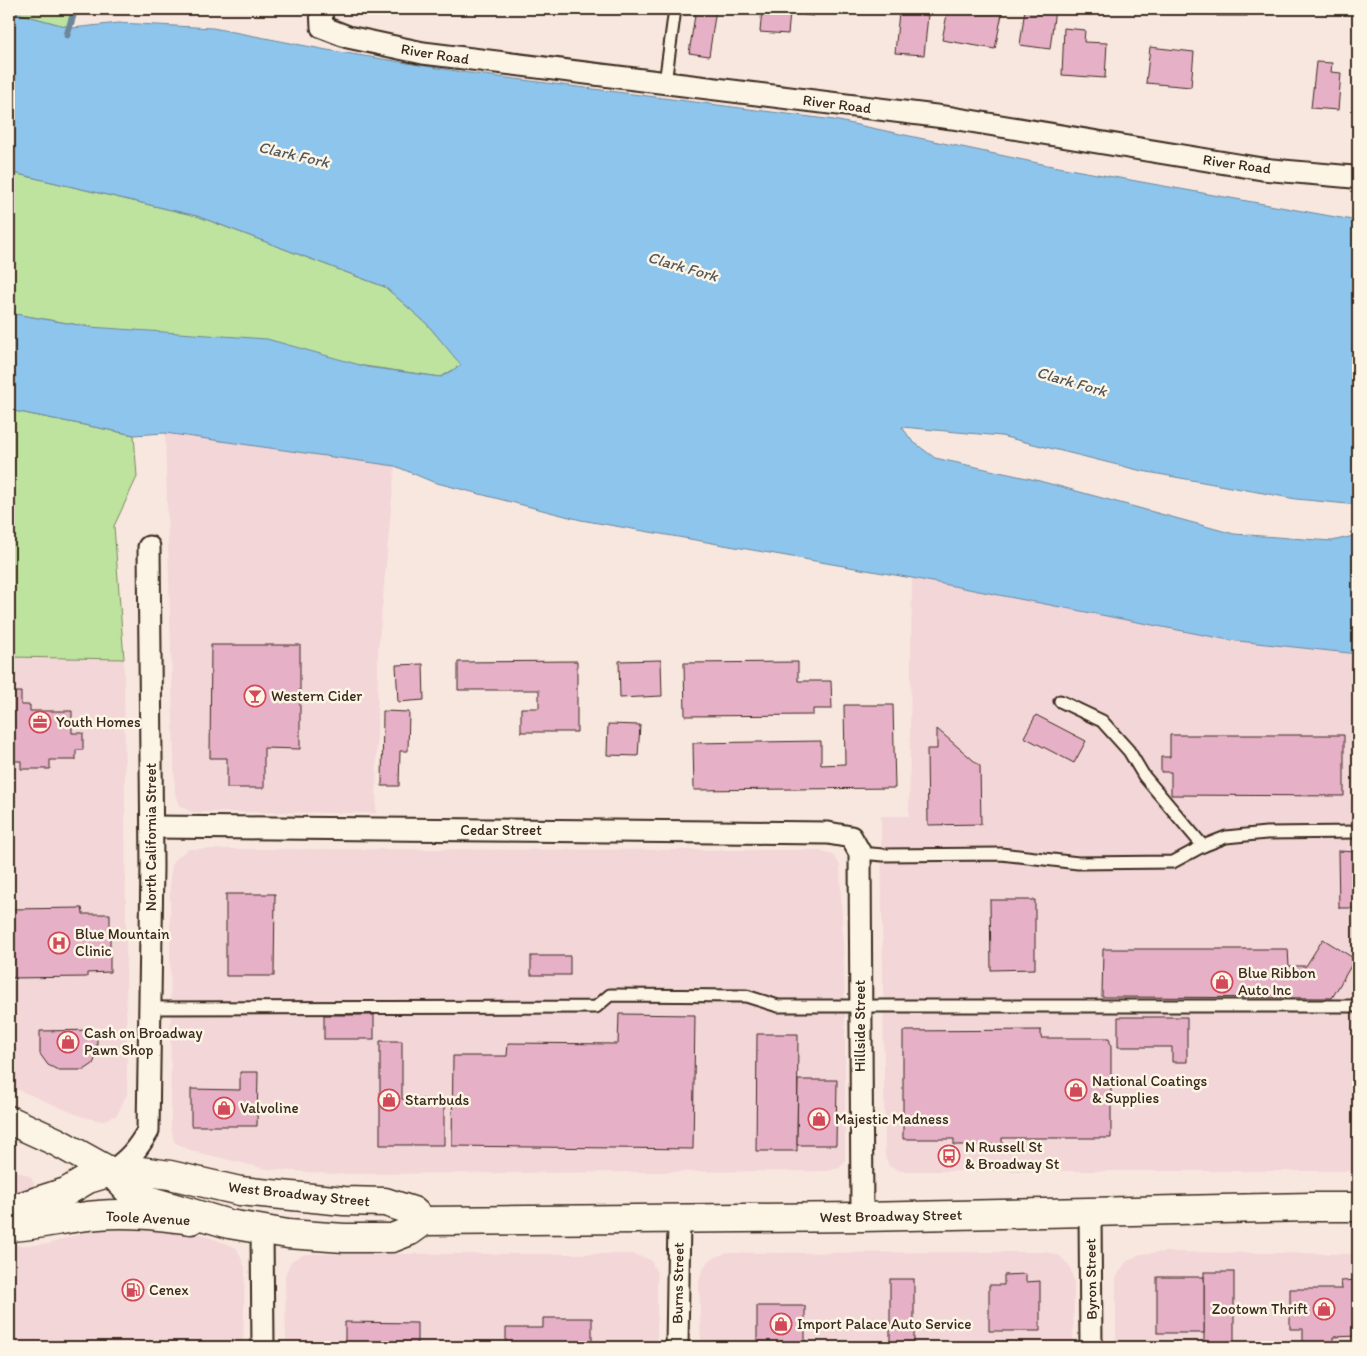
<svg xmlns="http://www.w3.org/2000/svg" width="1367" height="1356" font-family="Itim,sans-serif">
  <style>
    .built { fill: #f3d6d8 }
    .green { fill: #bde39e; stroke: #7c865e }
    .water { fill: #8ec5ec; stroke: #6d879a }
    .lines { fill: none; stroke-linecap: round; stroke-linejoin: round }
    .stream { stroke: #6d879a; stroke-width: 7 }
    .building { fill: #e6b0c7; stroke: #3b2a1e }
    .service-casing { stroke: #3b2a1e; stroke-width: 15 }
    .minor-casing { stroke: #3b2a1e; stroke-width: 25 }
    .secondary-casing { stroke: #3b2a1e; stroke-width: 31 }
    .primary-casing { stroke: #3b2a1e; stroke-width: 31 }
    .service { stroke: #fcf5e5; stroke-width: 11 }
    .minor { stroke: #fcf5e5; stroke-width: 21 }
    .secondary { stroke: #fcf5e5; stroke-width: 28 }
    .primary { stroke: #fcf5e5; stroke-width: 28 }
    .labels { text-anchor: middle; stroke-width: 5; stroke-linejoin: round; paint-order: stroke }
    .street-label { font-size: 15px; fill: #3b2a1e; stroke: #fcf5e5 }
    .poi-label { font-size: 15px; fill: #3b2a1e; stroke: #fcf5e5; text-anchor: start }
    .water-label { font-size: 16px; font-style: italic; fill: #54585c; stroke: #fcf5e5 }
  </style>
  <rect width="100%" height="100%" fill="#f8e7df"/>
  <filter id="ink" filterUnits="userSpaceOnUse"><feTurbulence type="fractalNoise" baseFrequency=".02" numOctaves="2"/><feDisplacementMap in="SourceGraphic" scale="10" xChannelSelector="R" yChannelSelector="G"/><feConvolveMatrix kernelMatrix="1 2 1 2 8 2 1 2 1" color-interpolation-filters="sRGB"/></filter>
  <g filter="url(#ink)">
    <g class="built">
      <polygon points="165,433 395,466 378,651 376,813 192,812 181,807 175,794"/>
      <polygon points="912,578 1229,640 1358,654 1358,1171 901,1171 889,1166 885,1156 881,816 909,816"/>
      <polygon points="9,657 124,659 127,1094 117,1115 102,1121 83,1117 9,1086"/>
      <polygon points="188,849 817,850 833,855 840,865 845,1002 845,1161 839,1168 828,1171 333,1174 267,1169 192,1151 174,1142 171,1128 170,877 173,861"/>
      <polygon points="9,1168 31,1177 34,1184 31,1193 9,1201"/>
      <polygon points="111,1223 158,1225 201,1234 237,1248 245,1268 243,1347 9,1347 9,1246 49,1244"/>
      <polygon points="1046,1252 1060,1256 1070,1267 1074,1281 1073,1347 701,1347 699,1282 702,1271 709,1260 726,1253"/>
      <polygon points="1166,1252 1358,1254 1358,1347 1116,1347 1116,1278 1126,1262 1140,1254"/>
      <polygon points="305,1254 632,1254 651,1260 657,1274 657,1347 286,1347 285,1275 291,1261"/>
    </g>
    <g class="green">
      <polygon points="9,9 72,9 72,28 9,11"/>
      <polygon points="9,172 197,216 385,287 427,324 462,365 441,377 90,327 9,313"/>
      <polygon points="9,410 134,435 137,477 114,526 124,659 9,657"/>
    </g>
    <polygon class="water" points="9,11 72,28 119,23 213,28 327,50 469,73 834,120 1047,165 1358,221 1358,505 1296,499 1142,471 1001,436 902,427 912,441 935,458 1036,480 1234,534 1332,541 1358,535 1358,654 1229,640 912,578 581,520 433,482 395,466 165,433 134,435 9,410 9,313 90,327 267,339 367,367 441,377 461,365 427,324 385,287 197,216 9,172"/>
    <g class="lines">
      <polyline class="stream" points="67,35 75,9"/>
    </g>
    <g class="building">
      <polygon points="696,9 716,9 709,56 689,53"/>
      <polygon points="762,9 814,9 813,16 790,13 788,34 760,32"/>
      <polygon points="948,9 965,9 979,11 979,9 1003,9 995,49 942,40"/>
      <polygon points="1025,9 1055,9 1050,49 1020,45"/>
      <rect x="1217" y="9" width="30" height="7"/>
      <polygon points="899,12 928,15 924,55 895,53"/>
      <polygon points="1064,28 1085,30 1084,42 1107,43 1105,78 1062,75"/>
      <polygon points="1150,47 1194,52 1191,87 1146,83"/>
      <polygon points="1316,62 1332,63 1331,72 1341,73 1338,110 1311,108"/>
      <polygon points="211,645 300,645 300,749 264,748 264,788 227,788 227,758 210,758"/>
      <polygon points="661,660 662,696 620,698 619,661"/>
      <polygon points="577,661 577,732 521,732 521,708 539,708 539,690 458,690 458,662"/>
      <polygon points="798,662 798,681 831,681 832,709 813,709 813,715 685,716 684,663"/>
      <polygon points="423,664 424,700 398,702 396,665"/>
      <polygon points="9,692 21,692 21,705 30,705 30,711 72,711 72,733 83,733 83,750 76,750 76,760 50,760 50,769 21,769 21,761 9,761"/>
      <polygon points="844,705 893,705 895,788 694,790 693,743 821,741 821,765 845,764"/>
      <polygon points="383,711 409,712 408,751 400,751 399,786 382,786"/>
      <polygon points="1036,715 1086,741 1074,763 1024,737"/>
      <polygon points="608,724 640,725 638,756 607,755"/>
      <polygon points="937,729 980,766 981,824 928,825 927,749 937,749"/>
      <polygon points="1170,735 1344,735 1344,796 1171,795 1171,772 1161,772 1161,757 1170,757"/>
      <polygon points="1338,851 1358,852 1358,908 1339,908"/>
      <polygon points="226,894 275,894 274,976 226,976"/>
      <polygon points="990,900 1035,900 1035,969 991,970"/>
      <polygon points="82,908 83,914 110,914 110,972 87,973 87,977 9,978 9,909"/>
      <polygon points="1323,939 1355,959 1332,998 1102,997 1103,949 1288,949 1289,966 1306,966"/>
      <rect x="531" y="956" width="39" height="19"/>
      <polygon points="619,1014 695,1015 693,1149 452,1146 453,1056 507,1056 508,1043 618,1044"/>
      <rect x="324" y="1015" width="50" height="24"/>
      <polygon points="1118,1017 1187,1017 1187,1062 1172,1062 1172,1047 1118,1047"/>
      <polygon points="97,1030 97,1054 93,1064 84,1070 58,1070 48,1065 40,1054 40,1031"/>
      <polygon points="1041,1030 1041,1038 1109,1038 1111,1046 1111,1138 1002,1138 1002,1145 954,1145 954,1139 903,1139 903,1031"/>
      <polygon points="757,1034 798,1034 797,1151 756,1151"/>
      <polygon points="380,1041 402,1041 402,1099 444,1099 444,1145 380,1145"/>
      <polygon points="240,1072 258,1072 257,1126 191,1126 191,1089 240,1090"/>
      <polygon points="798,1080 837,1080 836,1145 797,1145"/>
      <rect x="1204" y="1272" width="30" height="75"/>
      <polygon points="1026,1274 1026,1282 1040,1281 1040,1331 989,1331 989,1285 1004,1285 1004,1275"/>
      <rect x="1157" y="1277" width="47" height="56"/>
      <rect x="890" y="1279" width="24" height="68"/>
      <polygon points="1358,1280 1358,1336 1333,1337 1333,1347 1303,1347 1303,1329 1290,1329 1290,1289 1342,1289 1341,1281"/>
      <polygon points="757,1306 805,1306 805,1342 778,1342 778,1347 757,1347"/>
      <polygon points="543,1318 592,1318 592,1347 506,1347 506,1328 543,1328"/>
      <polygon points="345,1322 417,1323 417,1347 345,1347"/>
      <rect x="988" y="1344" width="16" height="3"/>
    </g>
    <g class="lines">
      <g class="service-casing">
        <g id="service">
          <polyline points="665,83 675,9"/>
          <polyline points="1060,701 1102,721 1129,751 1144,776 1203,846"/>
          <polyline points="860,853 883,855 1001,854 1078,863 1173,862 1203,846 1226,837 1266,833 1358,832"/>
          <polyline points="150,1008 596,1007 610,995 746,996 778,1006 1358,1006"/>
        </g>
      </g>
      <g class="minor-casing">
        <g id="minor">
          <polyline points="321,9 322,27 348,37 423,53 952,118 1262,169 1353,177"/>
          <polyline points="152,827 828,833 851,837 860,853 862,1217"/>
          <path d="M111 1172C129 1159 137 1150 148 1131L152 866 149 547"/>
          <polyline points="1090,1212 1091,1347"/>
          <polyline points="262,1230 263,1347"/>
          <polyline points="677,1347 679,1219"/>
        </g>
      </g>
      <g class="secondary-casing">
        <g id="secondary">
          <polyline points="9,1210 66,1192 88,1179 111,1172"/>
          <path d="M9 1227C39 1226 68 1217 98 1215 129 1212 160 1216 191 1220"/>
        </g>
      </g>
      <g class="primary-casing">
        <g id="primary">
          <polyline points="9,1120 57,1142 111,1172 128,1190 151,1201 229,1224 288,1234 344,1238 392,1238 410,1231 424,1221 862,1217 1312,1207 1358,1207"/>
          <polyline points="111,1172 140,1171 170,1175 240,1191 344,1201 385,1202 413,1211 424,1221"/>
        </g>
      </g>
      <use href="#service" class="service"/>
      <use href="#minor" class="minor"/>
      <use href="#secondary" class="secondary"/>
      <use href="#primary" class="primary"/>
    </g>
  </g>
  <defs>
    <g id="bar-ring" transform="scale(1.125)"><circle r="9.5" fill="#fcf5e5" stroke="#d1495b" stroke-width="1.5"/><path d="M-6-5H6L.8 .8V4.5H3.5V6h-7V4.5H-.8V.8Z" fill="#d1495b"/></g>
    <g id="office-ring" transform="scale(1.125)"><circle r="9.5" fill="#fcf5e5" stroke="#d1495b" stroke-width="1.5"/><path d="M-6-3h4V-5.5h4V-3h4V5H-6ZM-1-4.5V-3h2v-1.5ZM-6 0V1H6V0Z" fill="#d1495b"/></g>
    <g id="hospital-ring" transform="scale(1.125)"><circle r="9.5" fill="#fcf5e5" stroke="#d1495b" stroke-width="1.5"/><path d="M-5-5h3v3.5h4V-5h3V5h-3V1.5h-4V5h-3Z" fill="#d1495b"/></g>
    <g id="shop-ring" transform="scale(1.125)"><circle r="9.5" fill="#fcf5e5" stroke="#d1495b" stroke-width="1.5"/><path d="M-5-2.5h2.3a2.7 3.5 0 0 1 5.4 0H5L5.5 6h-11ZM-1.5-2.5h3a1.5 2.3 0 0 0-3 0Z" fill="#d1495b"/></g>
    <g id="bus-ring" transform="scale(1.125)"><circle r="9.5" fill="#fcf5e5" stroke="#d1495b" stroke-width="1.5"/><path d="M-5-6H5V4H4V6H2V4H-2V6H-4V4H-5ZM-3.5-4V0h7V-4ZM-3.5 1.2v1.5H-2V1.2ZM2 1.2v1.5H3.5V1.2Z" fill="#d1495b"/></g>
    <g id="fuel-ring" transform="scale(1.125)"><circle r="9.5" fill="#fcf5e5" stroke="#d1495b" stroke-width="1.5"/><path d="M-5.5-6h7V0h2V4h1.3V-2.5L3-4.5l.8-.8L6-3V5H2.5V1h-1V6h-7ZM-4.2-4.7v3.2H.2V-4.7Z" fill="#d1495b"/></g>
  </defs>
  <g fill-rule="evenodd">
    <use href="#bar-ring" x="255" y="696"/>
    <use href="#office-ring" x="40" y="722"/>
    <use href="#hospital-ring" x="59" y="943"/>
    <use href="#shop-ring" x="1222" y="982"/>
    <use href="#shop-ring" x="68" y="1042"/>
    <use href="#shop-ring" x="1076" y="1090"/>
    <use href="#shop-ring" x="389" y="1100"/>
    <use href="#shop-ring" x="224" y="1108"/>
    <use href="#shop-ring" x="819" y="1119"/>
    <use href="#bus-ring" x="949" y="1156"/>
    <use href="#fuel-ring" x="133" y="1290"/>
    <use href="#shop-ring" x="1324" y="1309"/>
    <use href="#shop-ring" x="781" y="1324"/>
  </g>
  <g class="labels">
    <g class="street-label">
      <text transform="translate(435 54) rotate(9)" y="5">River Road</text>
      <text transform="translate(837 104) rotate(7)" y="5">River Road</text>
      <text transform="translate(1237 164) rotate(8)" y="5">River Road</text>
      <text x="501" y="835">Cedar Street</text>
      <text transform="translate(151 837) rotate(-90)" y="5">North California Street</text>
      <text transform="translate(860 1026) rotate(-90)" y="5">Hillside Street</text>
      <text transform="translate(299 1194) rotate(6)" y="5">West Broadway Street</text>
      <text transform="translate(891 1216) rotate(-1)" y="5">West Broadway Street</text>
      <text transform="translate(148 1218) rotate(3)" y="5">Toole Avenue</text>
      <text transform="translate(1091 1279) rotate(-91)" y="5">Byron Street</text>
      <text transform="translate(678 1283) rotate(-89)" y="5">Burns Street</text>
    </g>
    <g class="poi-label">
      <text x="271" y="701">Western Cider</text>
      <text x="56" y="727">Youth Homes</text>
      <text x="75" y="939">Blue Mountain<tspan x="75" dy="17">Clinic</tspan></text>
      <text x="1238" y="978">Blue Ribbon<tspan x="1238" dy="17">Auto Inc</tspan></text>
      <text x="84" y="1038">Cash on Broadway<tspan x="84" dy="17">Pawn Shop</tspan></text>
      <text x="1092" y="1086">National Coatings<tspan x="1092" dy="17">&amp; Supplies</tspan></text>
      <text x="405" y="1105">Starrbuds</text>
      <text x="240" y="1113">Valvoline</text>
      <text x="835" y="1124">Majestic Madness</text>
      <text x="965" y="1152">N Russell St<tspan x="965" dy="17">&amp; Broadway St</tspan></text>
      <text x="149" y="1295">Cenex</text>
      <text x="1308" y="1314" text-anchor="end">Zootown Thrift</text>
      <text x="797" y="1329">Import Palace Auto Service</text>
    </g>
    <g class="water-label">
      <text transform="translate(294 154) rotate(13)" y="6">Clark Fork</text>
      <text transform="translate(683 266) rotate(16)" y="6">Clark Fork</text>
      <text transform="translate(1072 381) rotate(16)" y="6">Clark Fork</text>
    </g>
  </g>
  <rect width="1367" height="1356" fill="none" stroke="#fcf5e5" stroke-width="30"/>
  <rect x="15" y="15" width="1337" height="1326" fill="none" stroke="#3b2a1e" stroke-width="2" filter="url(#ink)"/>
</svg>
